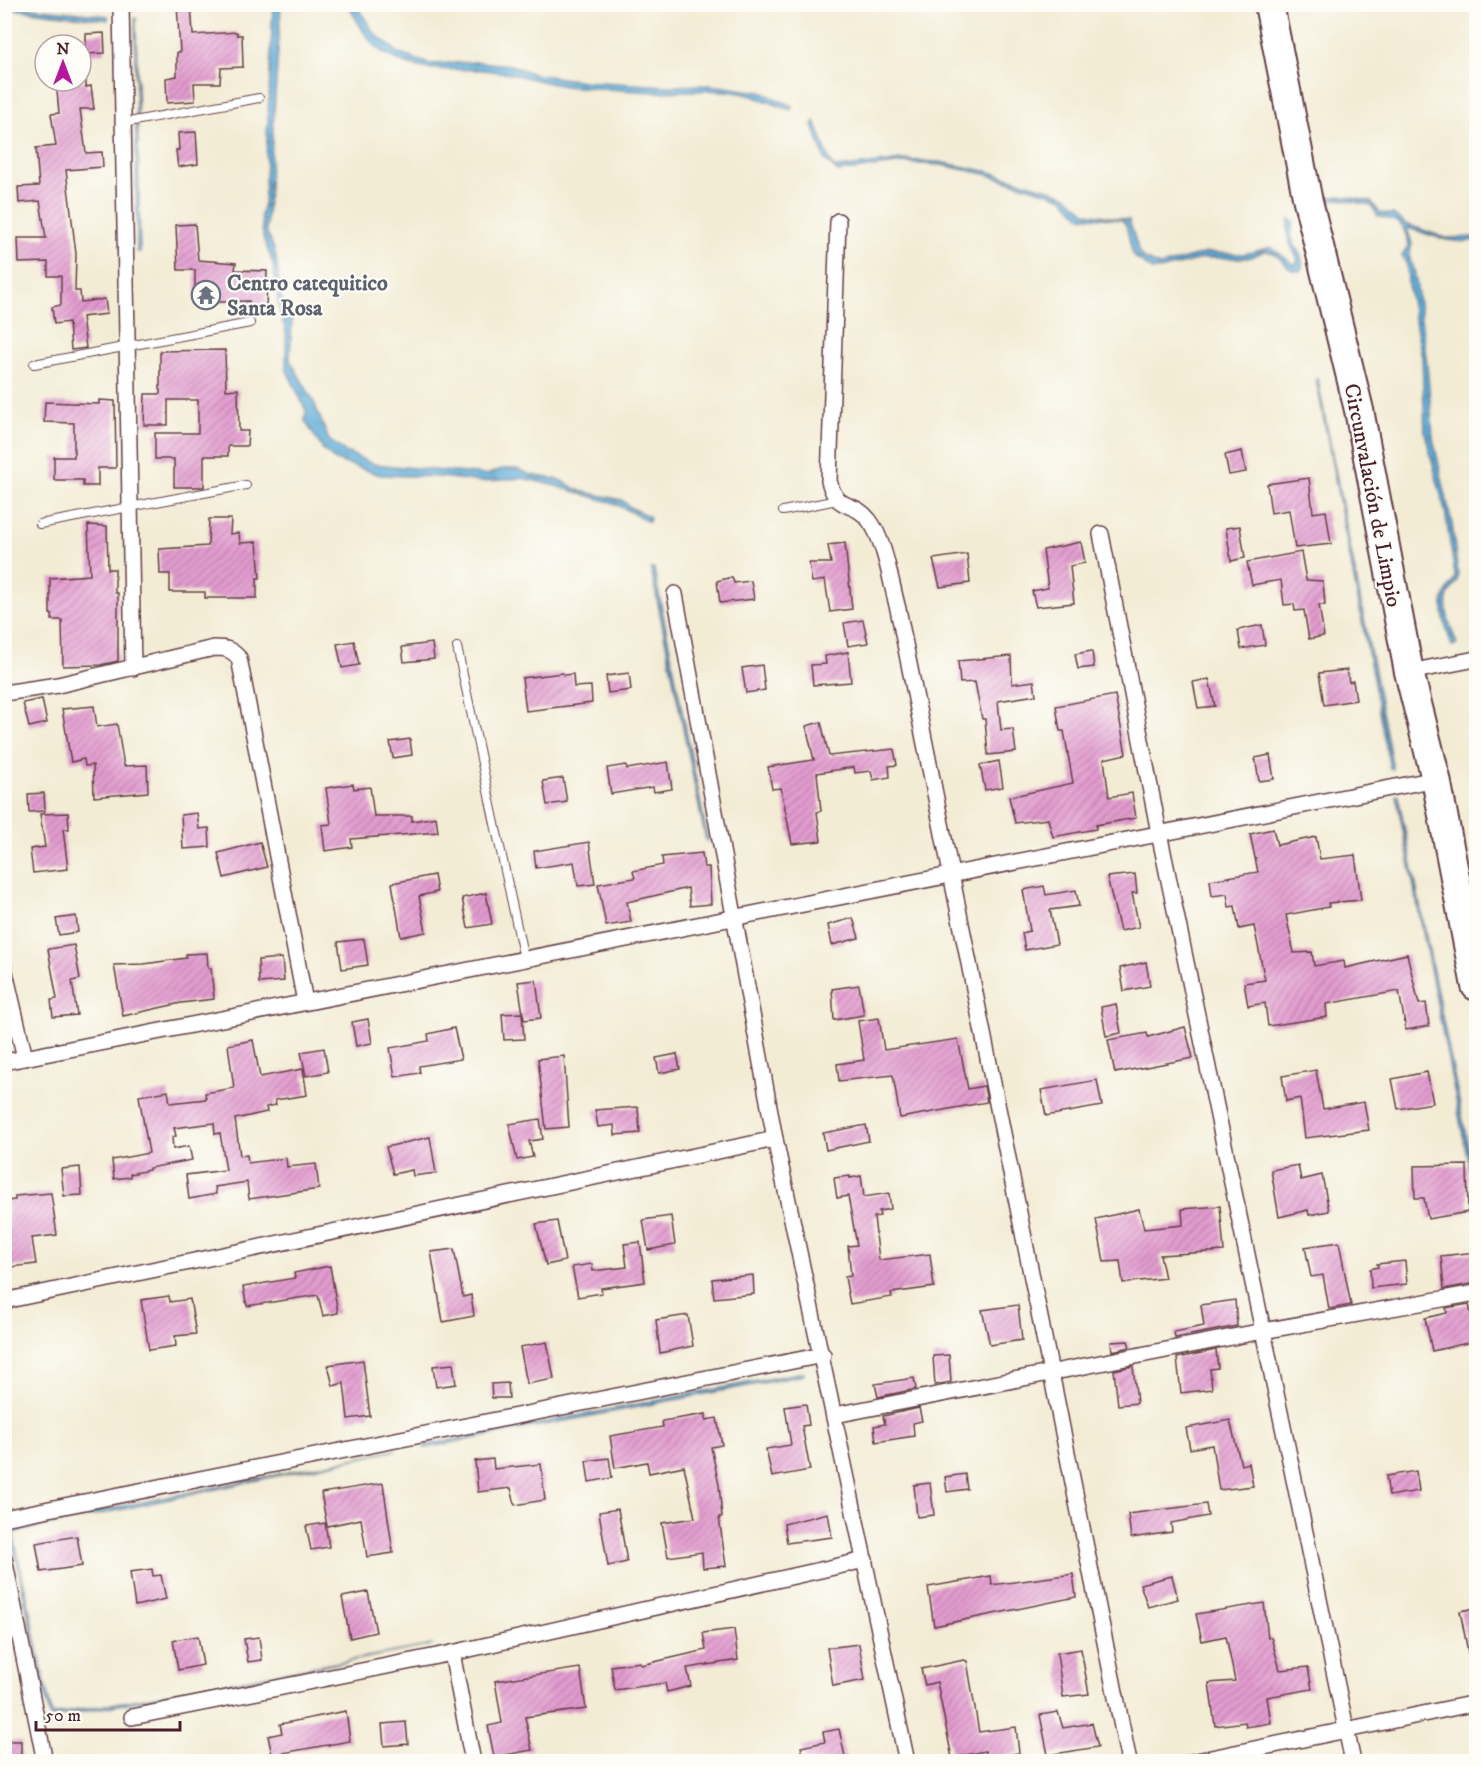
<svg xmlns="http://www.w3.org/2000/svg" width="1481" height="1766" font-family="'IM FELL DW Pica',serif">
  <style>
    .water { fill: url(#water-ripples); stroke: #546681; stroke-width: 1.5 }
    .building { fill: url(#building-hatch) }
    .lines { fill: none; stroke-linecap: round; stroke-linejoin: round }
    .lane-casing { stroke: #633e44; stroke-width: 10 }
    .street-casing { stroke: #633e44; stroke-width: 18 }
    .highway-casing { stroke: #633e44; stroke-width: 32 }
    .lane { stroke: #fff; stroke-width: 8 }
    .street { stroke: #fff; stroke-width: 15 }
    .highway { stroke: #fff; stroke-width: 28 }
    .labels { text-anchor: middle; stroke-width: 4.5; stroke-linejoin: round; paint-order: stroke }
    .worship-label { font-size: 22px; font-weight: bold; fill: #5b616d; stroke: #fdfcf7; text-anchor: start }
    .street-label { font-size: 22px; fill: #4a1f2b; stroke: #fdfcf7 }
  </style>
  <defs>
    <pattern id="water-ripples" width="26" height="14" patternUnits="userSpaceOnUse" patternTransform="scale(1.5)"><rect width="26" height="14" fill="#5dacd7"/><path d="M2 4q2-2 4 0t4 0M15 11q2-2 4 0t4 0" fill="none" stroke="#4f8baf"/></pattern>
    <pattern id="building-hatch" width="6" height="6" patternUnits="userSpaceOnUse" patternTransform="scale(1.5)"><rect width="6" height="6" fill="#e39cd0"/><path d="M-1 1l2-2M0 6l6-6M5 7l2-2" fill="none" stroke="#ba7fa9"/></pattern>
  </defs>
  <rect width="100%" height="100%" fill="#fdfcf7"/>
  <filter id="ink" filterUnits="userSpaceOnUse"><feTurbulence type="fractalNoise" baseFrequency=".0167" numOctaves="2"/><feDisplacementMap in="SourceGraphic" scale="12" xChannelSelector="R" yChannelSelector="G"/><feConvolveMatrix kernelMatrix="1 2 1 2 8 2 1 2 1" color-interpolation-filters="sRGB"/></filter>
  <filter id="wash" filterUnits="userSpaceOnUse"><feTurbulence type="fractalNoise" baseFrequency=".008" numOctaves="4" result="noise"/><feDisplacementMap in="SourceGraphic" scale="24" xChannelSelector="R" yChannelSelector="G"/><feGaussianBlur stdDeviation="1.35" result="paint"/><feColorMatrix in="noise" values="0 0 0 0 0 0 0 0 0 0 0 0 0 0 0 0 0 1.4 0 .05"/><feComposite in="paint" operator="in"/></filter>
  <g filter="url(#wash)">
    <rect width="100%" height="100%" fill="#f3ecd5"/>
    <g class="water">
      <polygon points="4,5 108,16 108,20 10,9"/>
      <path d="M273 5H281L266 232C285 262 272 294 292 319L290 360 313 400 329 440 346 452 373 464 486 475 503 469H517L531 475 560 480 580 491 622 500 630 507 650 517 649 522 616 504 549 484 521 478 481 482 442 477 380 475 335 460 324 451 305 421 306 411 286 368V332L279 308 273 264 263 237 261 214 264 203Z"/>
      <path d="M348 5H357L373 32 400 54 430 64 477 62 512 65 533 74 583 81 665 86 710 85 761 92 792 106 791 110C774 105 757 96 740 93 713 88 685 92 658 92 631 92 603 88 576 87 546 85 521 74 492 71 449 66 424 78 382 52 366 41 358 21 348 5Z"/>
      <polygon points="135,18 136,18 140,252 137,252"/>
      <path d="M815 121 831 164 836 168 902 160 939 162 986 171 1052 190 1067 196 1087 213 1129 220 1139 252 1144 259 1160 266 1206 253 1245 254 1271 247 1295 265 1298 259C1290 244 1284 236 1290 219L1294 223C1284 246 1306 249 1302 268L1300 271 1292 270 1274 253 1265 251 1248 258H1204L1160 270H1152L1133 256 1126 225 1122 220 1080 216 1063 198 1049 193 985 174 941 165 904 163 838 172 825 160 813 126Z"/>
      <path d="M1340 196 1370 201C1380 211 1378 215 1393 214L1406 224 1446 238 1476 237V240C1451 246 1431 234 1407 228L1412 244 1409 256 1415 274 1427 364 1433 438 1452 524 1458 574C1458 585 1452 587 1448 596 1443 610 1452 631 1457 644L1452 646C1447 631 1439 610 1445 595 1449 586 1455 584 1455 575L1445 511 1425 433 1422 357 1408 285 1407 265 1402 256 1409 244C1401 218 1400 223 1378 216L1371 205 1340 199 1323 201 1321 198Z"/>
      <polygon points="1316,379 1318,380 1393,769 1390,769"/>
      <polygon points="651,569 654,569 708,841 706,841"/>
      <polygon points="1396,795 1398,795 1474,1176 1471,1177"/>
      <polygon points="804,1372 804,1375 425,1448 425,1445"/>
      <polygon points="396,1450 13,1533 52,1715 433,1645 50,1718 10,1529"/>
    </g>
    <g id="blocks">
      <g class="building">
        <polygon points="177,4 191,4 193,35 237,32 237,35 242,35 243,67 221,68 220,83 194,83 195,101 167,103 166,78 177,76 177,52 180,52"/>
        <polygon points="104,33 105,53 86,54 86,34"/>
        <polygon points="56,81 86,81 86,87 91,86 94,109 80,109 86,153 102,152 103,167 66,170 76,254 75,291 80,291 81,302 105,299 107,314 82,317 86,348 71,350 69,322 54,324 52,307 61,305 61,276 48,276 48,262 19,263 18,238 46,238 40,201 19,203 18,187 39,186 36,148 56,146 51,114 59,113"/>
        <polygon points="196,132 198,164 178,167 176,150 179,150 178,133"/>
        <polygon points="195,224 198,260 236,263 235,270 267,271 266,312 248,312 249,301 195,303 195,270 178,270 176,225"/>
        <polygon points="225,350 226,390 238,389 239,431 248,431 247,446 228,446 228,456 204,456 204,487 174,487 174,459 155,459 155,433 198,433 198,400 168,400 168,425 144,425 145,394 160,394 160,351"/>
        <polygon points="99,400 115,401 116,468 98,468 98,486 83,486 83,480 54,480 54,457 74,457 74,423 44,422 45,402 99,404"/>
        <polygon points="1242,451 1246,472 1229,475 1225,455"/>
        <polygon points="1309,478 1313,513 1326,511 1331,544 1295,548 1289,510 1271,513 1267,484"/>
        <polygon points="209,519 231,519 230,534 239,533 240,543 257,542 260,578 257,578 257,598 205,598 205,592 170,592 170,574 160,574 159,549 208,546"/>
        <polygon points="88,525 107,526 108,569 115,569 115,593 118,593 118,661 100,665 63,666 62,620 52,620 52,614 50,614 50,578 90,575"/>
        <polygon points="1240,526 1245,558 1231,561 1226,528"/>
        <polygon points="1081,542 1085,563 1070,566 1074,603 1036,607 1032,591 1048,588 1043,550"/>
        <polygon points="845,543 852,609 830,612 825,580 812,582 809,563 831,563 828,545"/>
        <polygon points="1301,552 1306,580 1323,581 1325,605 1319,605 1324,636 1309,639 1304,610 1295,611 1294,604 1284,605 1281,580 1252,585 1247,562"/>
        <polygon points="967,554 970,583 940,587 933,559"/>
        <polygon points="732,577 734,583 751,581 754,599 720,603 717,581"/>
        <polygon points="863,620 868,643 848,646 844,623"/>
        <polygon points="1262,625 1265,645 1241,649 1238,630"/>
        <polygon points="354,641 359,665 342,668 337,644"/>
        <polygon points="432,643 434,659 404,662 402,647"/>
        <polygon points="1092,651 1094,667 1078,669 1075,654"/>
        <polygon points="848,652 851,682 813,685 811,665 826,664 825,656"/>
        <polygon points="1011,656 1012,684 1034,681 1036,695 998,701 1001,730 1013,729 1016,752 988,755 985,719 982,719 975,682 960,683 958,661"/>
        <polygon points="762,665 765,690 746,693 742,668"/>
        <polygon points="1347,670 1349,682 1353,681 1356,700 1324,705 1319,673"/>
        <polygon points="563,673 564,675 573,674 574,687 591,686 592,703 526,711 522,678"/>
        <polygon points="629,673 631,690 608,693 606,676"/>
        <polygon points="1209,679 1215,706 1198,708 1193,682"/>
        <polygon points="1115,695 1126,754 1104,759 1109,797 1132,793 1136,818 1096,825 1096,829 1053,837 1048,819 1015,823 1009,797 1073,783 1064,731 1060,731 1056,706"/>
        <polygon points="42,699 47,723 29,727 23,703"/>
        <polygon points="94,706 97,727 117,724 124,766 147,765 148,792 94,797 93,765 85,766 84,759 71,762 62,709"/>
        <polygon points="821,722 829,756 894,749 897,765 889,766 890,777 873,780 871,771 855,773 854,767 817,773 821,811 817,812 821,841 792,844 781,788 772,789 768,767 814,760 806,726"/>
        <polygon points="410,739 412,755 393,758 390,742"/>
        <polygon points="1270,755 1274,779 1259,781 1255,758"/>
        <polygon points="999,761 1003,787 985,790 980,765"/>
        <polygon points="668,762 672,789 654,792 653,787 611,794 607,768 626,765 627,769"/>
        <polygon points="563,778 567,802 547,805 543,781"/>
        <polygon points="353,784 354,789 370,787 374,816 412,816 412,821 436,817 438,832 351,839 352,847 325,851 322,825 331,824 326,788"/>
        <polygon points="44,793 45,811 29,812 28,794"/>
        <polygon points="68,813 69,829 63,829 68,869 33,873 30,849 45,847 40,814"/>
        <polygon points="197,813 199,829 209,828 210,847 183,849 181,815"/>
        <polygon points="1273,829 1277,845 1316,837 1320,859 1355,855 1361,900 1328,903 1329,907 1286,915 1294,953 1312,952 1314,966 1344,961 1345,968 1407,954 1419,1004 1426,1003 1429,1026 1406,1030 1399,991 1326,1004 1327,1017 1268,1026 1265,1003 1248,1006 1244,983 1265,980 1254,926 1239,929 1235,906 1229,907 1227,894 1212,896 1210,880 1258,872 1250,834"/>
        <polygon points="260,842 267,867 224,878 218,853"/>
        <polygon points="589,842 595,884 578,886 574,862 536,868 534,851"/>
        <polygon points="702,853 704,867 709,867 711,904 690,906 688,888 627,902 631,922 606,926 598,884 635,878 633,871 663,865 662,857"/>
        <polygon points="1135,874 1137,893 1132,893 1139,927 1120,931 1107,877"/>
        <polygon points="434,875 437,892 419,896 426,932 401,937 392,883"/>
        <polygon points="1044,886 1046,895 1076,890 1079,906 1050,910 1057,944 1025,950 1022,933 1030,931 1023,890"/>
        <polygon points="486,893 492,924 468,928 462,898"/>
        <polygon points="76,916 78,932 59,935 56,919"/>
        <polygon points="853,918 859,938 832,945 828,925"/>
        <polygon points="364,939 368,965 342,969 338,942"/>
        <polygon points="74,945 80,979 72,981 77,1015 53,1017 51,1000 57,999 48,949"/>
        <polygon points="207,953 208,968 211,968 214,999 181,1003 123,1016 114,965 144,964 186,958 186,954"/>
        <polygon points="282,958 284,981 259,983 258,960"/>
        <polygon points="1146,962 1150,986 1124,991 1120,968"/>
        <polygon points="536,980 541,1018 524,1020 518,982"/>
        <polygon points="859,985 864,1015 834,1020 832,989"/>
        <polygon points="1116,1004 1121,1033 1106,1036 1101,1007"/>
        <polygon points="522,1013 524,1039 504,1040 502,1014"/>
        <polygon points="879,1018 884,1050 958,1039 968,1089 984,1086 987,1102 900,1118 893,1075 839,1081 837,1064 864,1060 858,1021"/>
        <polygon points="368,1019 372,1043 356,1046 352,1022"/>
        <polygon points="1185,1027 1193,1058 1115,1073 1108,1040 1147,1033 1148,1037"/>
        <polygon points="454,1028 461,1059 419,1066 420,1073 395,1077 390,1048 429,1041 428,1034"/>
        <polygon points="253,1040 260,1077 303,1069 307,1095 275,1100 276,1105 266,1107 267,1112 235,1119 240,1156 247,1155 248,1163 286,1158 287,1167 316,1164 319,1189 249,1199 247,1182 215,1187 216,1194 189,1199 186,1175 226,1170 220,1133 215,1134 214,1123 174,1128 176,1136 172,1137 173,1149 189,1146 192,1160 149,1168 149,1170 130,1174 130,1177 114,1179 112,1160 149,1153 139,1096 168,1091 170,1103 206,1099 205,1093 234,1088 228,1045"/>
        <polygon points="324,1048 328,1072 306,1076 301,1052"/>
        <polygon points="677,1054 680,1069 659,1073 656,1058"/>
        <polygon points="564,1056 569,1127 546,1129 538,1059"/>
        <polygon points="1316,1070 1323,1109 1364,1102 1369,1130 1305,1138 1300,1098 1286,1101 1282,1076"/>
        <polygon points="1427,1072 1433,1103 1398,1109 1392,1079"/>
        <polygon points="1097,1080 1102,1106 1046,1116 1041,1090"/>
        <polygon points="638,1107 640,1133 615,1135 614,1125 598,1127 595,1110"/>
        <polygon points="540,1119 543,1139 529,1141 533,1157 517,1160 509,1124"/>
        <polygon points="866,1125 869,1141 826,1150 823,1133"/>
        <polygon points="430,1137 436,1173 413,1176 412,1170 393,1174 386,1147"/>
        <polygon points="1298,1165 1301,1180 1322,1175 1329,1211 1309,1215 1308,1210 1279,1217 1271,1170"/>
        <polygon points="1467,1165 1468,1212 1428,1219 1424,1198 1415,1198 1414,1166"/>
        <polygon points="80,1167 82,1195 64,1196 61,1169"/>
        <polygon points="850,1176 850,1178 861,1176 864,1197 889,1193 891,1209 879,1211 880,1216 874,1217 879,1260 930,1254 934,1287 891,1293 892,1297 850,1304 845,1277 851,1276 848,1246 857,1245 848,1196 837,1198 834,1178"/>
        <polygon points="51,1193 57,1235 32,1238 36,1264 11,1267 4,1230 8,1229 6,1201 15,1200 15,1196"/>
        <polygon points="1220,1206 1224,1251 1160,1255 1165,1278 1123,1283 1120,1261 1104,1262 1096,1219 1139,1209 1144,1229 1183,1225 1182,1209"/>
        <polygon points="671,1216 675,1245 648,1250 643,1220"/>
        <polygon points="557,1221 565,1261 546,1265 536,1224"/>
        <polygon points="640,1242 645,1282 601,1288 602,1293 578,1297 572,1267 592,1264 593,1271 627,1267 624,1244"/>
        <polygon points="1339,1242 1351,1305 1329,1309 1323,1275 1311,1277 1305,1247"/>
        <polygon points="454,1249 463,1297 471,1295 474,1316 443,1322 431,1252"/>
        <polygon points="1476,1252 1476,1283 1444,1289 1441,1256"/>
        <polygon points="1405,1261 1407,1284 1371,1288 1370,1269 1378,1267 1377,1264"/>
        <polygon points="330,1266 338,1313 323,1316 318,1295 247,1306 243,1287 295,1278 294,1273"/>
        <polygon points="753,1275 754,1294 714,1298 712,1279"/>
        <polygon points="169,1296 170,1302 190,1299 196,1334 175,1336 176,1346 149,1350 141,1300"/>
        <polygon points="1235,1300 1237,1326 1175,1338 1174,1332 1204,1326 1201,1305"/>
        <polygon points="1469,1304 1476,1341 1432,1351 1425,1318 1447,1313 1446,1308"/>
        <polygon points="1018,1305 1022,1340 990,1345 982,1310"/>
        <polygon points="688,1315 693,1346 660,1353 656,1320"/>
        <polygon points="1128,1341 1130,1347 1112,1351 1111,1342"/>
        <polygon points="547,1342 554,1379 527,1384 520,1347"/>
        <polygon points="1216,1350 1218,1368 1210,1369 1212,1389 1181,1393 1177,1358"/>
        <polygon points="949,1355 951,1382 935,1385 933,1356"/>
        <polygon points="363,1360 370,1416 348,1419 344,1383 333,1386 328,1365"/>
        <polygon points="453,1364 456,1384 436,1387 433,1366"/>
        <polygon points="1133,1366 1137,1403 1118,1405 1114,1370"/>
        <polygon points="914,1378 916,1389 878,1397 875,1384"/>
        <polygon points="508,1383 509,1398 492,1398 491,1384"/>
        <polygon points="806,1404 809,1425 802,1426 810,1470 772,1477 766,1449 791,1445 785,1407"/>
        <polygon points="919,1408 922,1421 913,1423 914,1436 876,1442 874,1426 885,1424 883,1416"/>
        <polygon points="706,1414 706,1420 717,1418 722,1445 711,1447 719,1485 722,1517 719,1517 726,1566 703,1568 702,1552 668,1557 662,1523 695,1518 684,1466 649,1473 647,1462 615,1468 610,1436 663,1427 662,1421"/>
        <polygon points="1230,1420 1241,1465 1249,1463 1253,1486 1219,1490 1212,1445 1190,1449 1186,1428"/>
        <polygon points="609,1458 612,1478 589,1482 586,1461"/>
        <polygon points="493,1459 494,1469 541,1464 545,1500 515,1505 511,1488 478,1492 475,1461"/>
        <polygon points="1416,1471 1419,1491 1389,1496 1386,1476"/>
        <polygon points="965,1474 967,1489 947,1492 945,1477"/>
        <polygon points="383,1483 393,1553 367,1557 361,1519 327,1526 321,1493"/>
        <polygon points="930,1483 934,1515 917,1517 914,1485"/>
        <polygon points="1206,1504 1208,1516 1171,1523 1172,1532 1131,1538 1128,1514"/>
        <polygon points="618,1509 627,1562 608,1566 599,1512"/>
        <polygon points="828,1513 832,1537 787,1543 784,1524"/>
        <polygon points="325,1523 329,1547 311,1550 306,1526"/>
        <polygon points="77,1536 82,1566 41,1572 36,1543"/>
        <polygon points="152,1569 153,1576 161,1575 166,1599 135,1606 130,1572"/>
        <polygon points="1073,1574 1076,1597 934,1626 928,1587 991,1576 992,1585"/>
        <polygon points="1172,1576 1178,1599 1148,1607 1140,1584"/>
        <polygon points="368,1592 376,1632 350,1638 342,1597"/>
        <polygon points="1264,1603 1268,1638 1271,1637 1280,1670 1308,1667 1312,1689 1267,1697 1271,1723 1246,1727 1245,1722 1215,1726 1209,1683 1235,1681 1226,1636 1202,1641 1196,1614"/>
        <polygon points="1476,1608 1476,1656 1469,1657 1460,1611"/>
        <polygon points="734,1629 738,1660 687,1668 691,1686 667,1692 665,1683 615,1690 611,1666 640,1662 641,1665 706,1650 703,1633"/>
        <polygon points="198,1636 203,1665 178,1670 173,1640"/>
        <polygon points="259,1637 262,1660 248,1662 244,1639"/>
        <polygon points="859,1644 865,1680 833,1686 827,1648"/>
        <polygon points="1081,1649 1089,1694 1063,1697 1057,1653"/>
        <polygon points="964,1660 967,1661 979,1732 1016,1727 1019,1753 986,1758 985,1751 952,1758 937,1682 925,1685 921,1669"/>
        <polygon points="580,1668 586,1709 525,1717 532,1750 494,1757 488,1726 502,1723 495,1681"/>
        <polygon points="346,1711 350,1741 272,1755 268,1736 282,1733 280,1724"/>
        <polygon points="1058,1712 1063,1728 1092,1723 1098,1747 1048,1755 1040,1715"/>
        <polygon points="406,1722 408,1744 384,1746 382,1724"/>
        <polygon points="839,1729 846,1761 805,1761 801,1747 825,1742 823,1732"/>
        <rect x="4" y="1741" width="17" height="20"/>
      </g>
    </g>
  </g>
  <g filter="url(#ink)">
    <use href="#blocks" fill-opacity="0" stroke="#633e44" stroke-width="1.5"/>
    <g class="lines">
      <g class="lane-casing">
        <g id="lane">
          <polyline points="123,123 259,98"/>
          <polyline points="34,364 250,323"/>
          <polyline points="783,511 837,500"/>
          <polyline points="40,524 246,485"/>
          <polyline points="457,647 524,959"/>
        </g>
      </g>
      <g class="street-casing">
        <g id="street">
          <polyline points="121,4 133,668"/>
          <path d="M838 221 829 481C838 514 853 499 869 520 885 540 891 584 898 609L1129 1762"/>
          <polyline points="1101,534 1159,833 1353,1762"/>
          <polyline points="675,594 775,1139 907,1762"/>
          <polyline points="1409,672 1476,659"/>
          <path d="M4 693 58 685 214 648C226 648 231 649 239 658L305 1002"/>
          <polyline points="4,968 25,1058"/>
          <polyline points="4,1062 1436,779"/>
          <polyline points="4,1301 775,1139"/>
          <polyline points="835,1415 1263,1331 1476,1293"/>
          <polyline points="4,1518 823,1355"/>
          <polyline points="4,1558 45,1762"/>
          <polyline points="452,1653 473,1762"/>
          <polyline points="132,1717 452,1653 865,1560"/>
          <polyline points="1192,1762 1476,1703"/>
        </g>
      </g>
      <g class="highway-casing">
        <polyline id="highway" points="1269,4 1307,197 1359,410 1409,672 1436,779 1476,986"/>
      </g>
      <use href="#lane" class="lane"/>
      <use href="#street" class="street"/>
      <use href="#highway" class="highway"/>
    </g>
  </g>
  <defs>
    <g id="temple-ring" transform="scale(1.5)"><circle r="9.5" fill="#fdfcf7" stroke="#6b7280" stroke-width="1.5"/><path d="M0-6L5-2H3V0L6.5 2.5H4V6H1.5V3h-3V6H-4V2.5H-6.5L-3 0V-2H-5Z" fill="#6b7280"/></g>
  </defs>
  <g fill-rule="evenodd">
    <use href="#temple-ring" x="206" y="295"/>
  </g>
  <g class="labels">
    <g class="worship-label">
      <text x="227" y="290">Centro catequitico<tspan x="227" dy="25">Santa Rosa</tspan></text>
    </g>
    <g class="street-label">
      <text transform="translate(1374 495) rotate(79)" y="8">Circunvalación de Limpio</text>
    </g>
  </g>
  <rect width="1481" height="1766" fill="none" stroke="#fdfcf7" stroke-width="24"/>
  <g transform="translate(63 63)"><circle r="28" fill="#fdfcf7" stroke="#b5a4a5" stroke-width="1.5"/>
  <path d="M0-4.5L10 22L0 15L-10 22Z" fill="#b5179e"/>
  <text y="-9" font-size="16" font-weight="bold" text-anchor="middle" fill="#4a1f2b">N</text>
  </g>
  <path d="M36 1721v9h144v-9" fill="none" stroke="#4a1f2b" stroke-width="3"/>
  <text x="45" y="1721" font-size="18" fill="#4a1f2b" stroke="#fdfcf7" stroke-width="4.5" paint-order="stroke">50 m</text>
</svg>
